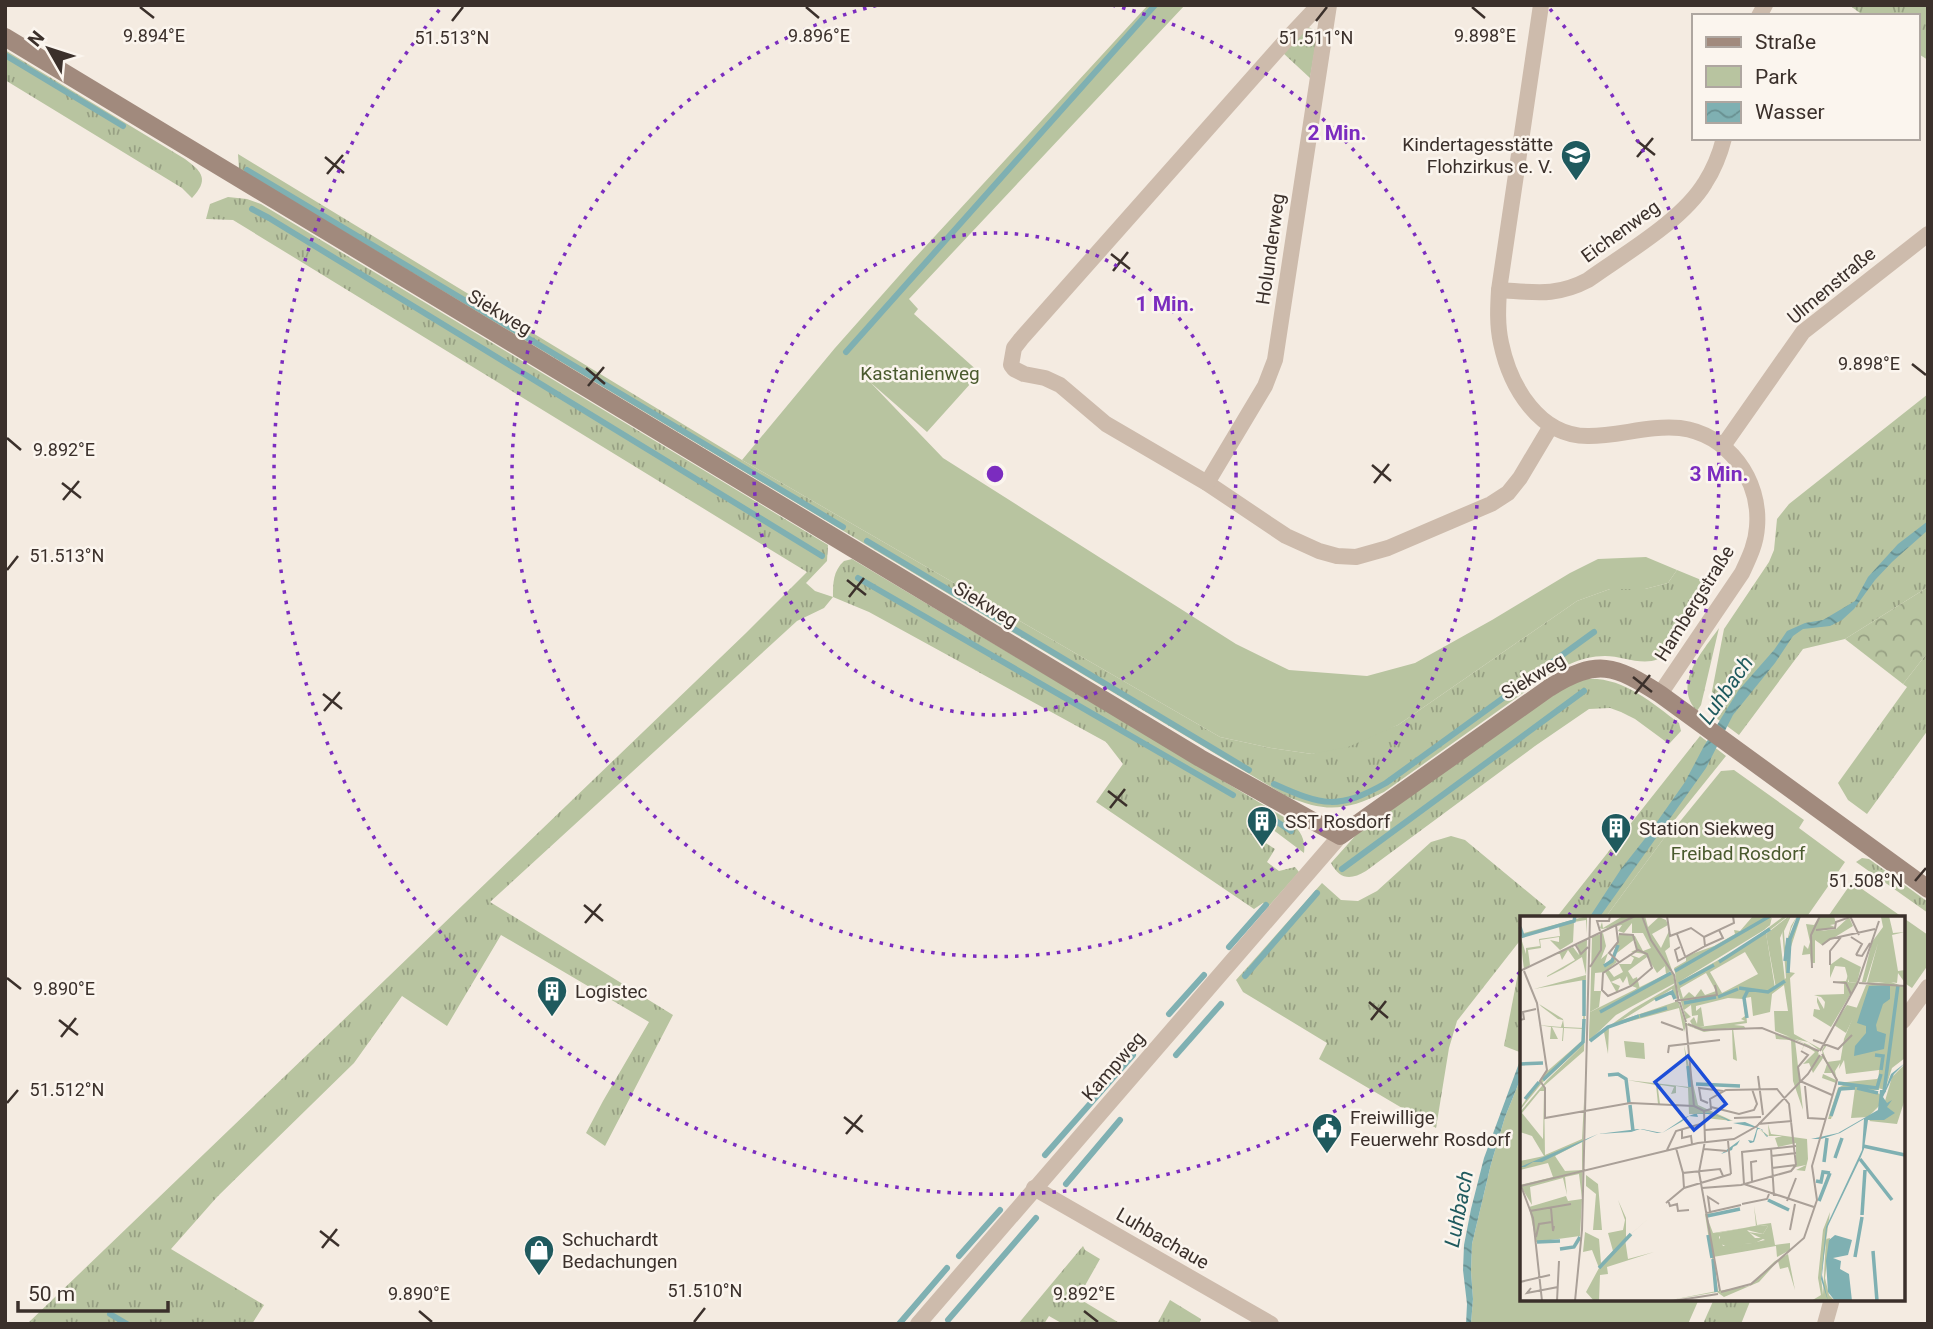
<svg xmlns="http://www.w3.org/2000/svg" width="1933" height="1329" font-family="Roboto,sans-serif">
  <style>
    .grass { fill: url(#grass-tufts) }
    .forest { fill: url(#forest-crowns) }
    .green { fill: #b8c4a0 }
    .water { fill: url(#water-waves) }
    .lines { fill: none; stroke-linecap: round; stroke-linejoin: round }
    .stream { stroke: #7fb0b2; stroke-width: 6 }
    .street { stroke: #cdbbac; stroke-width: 16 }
    .secondary { stroke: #a18a7d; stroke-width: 18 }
    .ticks { fill: none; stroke: #3b302b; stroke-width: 2.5 }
    .ring { fill: none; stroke: #7b2cbf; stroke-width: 3.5; stroke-dasharray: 3.5 7 }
    .labels { text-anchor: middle; stroke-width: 5; stroke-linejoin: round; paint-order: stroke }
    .poi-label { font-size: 19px; fill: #3b302b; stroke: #fbf5ee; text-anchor: start }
    .street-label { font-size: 19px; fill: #3b302b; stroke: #fbf5ee }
    .park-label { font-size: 19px; fill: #4a5a2e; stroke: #fbf5ee }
    .water-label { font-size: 21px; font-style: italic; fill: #1f5a5e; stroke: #fbf5ee }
    .inset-river { fill: none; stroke: #7fb0b2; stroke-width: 3.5 }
    .inset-road { fill: none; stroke: #aaa098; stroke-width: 2 }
    .view { fill: #1d4ed8; fill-opacity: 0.15; stroke: #1d4ed8; stroke-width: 3.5 }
    .inset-edge { fill: none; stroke: #3b302b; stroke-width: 3.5 }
    .ticks-label { font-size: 18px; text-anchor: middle; fill: #3b302b; stroke: #fbf5ee; stroke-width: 5; stroke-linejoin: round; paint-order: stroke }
    .centre { fill: #7b2cbf; stroke: #fbf5ee; stroke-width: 3.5 }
    .ring-label { font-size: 21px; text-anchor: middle; font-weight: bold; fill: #7b2cbf; stroke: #fbf5ee; stroke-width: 5; stroke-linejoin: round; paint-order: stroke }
  </style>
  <defs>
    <pattern id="grass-tufts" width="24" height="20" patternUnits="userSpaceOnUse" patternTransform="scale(1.75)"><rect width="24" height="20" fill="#b8c4a0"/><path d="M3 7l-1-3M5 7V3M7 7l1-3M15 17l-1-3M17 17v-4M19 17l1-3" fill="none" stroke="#97a083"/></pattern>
    <pattern id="forest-crowns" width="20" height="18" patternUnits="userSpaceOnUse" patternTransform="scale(1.75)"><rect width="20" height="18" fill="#b8c4a0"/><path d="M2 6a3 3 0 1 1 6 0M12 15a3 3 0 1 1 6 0" fill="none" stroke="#97a083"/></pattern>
    <pattern id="water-waves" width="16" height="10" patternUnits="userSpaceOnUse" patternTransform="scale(1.75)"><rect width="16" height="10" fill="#7fb0b2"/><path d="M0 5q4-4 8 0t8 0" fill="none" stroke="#699091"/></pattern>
  </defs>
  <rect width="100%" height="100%" fill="#f4ebe1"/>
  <g class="grass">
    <polygon points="1849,5 1928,5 1928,60 1917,53 1917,16 1864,16"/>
    <polygon points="1308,27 1318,31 1310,78 1283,53"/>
    <path d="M5 50 185 159C203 172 209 180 192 198L182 188 5 80Z"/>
    <path d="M238 154 742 460 1220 737 1271 748 1312 754 1398 725 1577 601 1610 589H1645L1668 583 1677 570 1711 584C1701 605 1680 650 1658 659 1642 666 1622 656 1605 656 1580 656 1560 668 1540 681L1384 792C1346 811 1326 813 1286 796L239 169Z"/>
    <path d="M228 197 247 199 261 204 828 545 827 561 806 583 815 591 833 597C833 583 833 571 844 561L852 559 1287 819C1299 829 1306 837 1304 853L1264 823 1255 836 1275 849 1267 862 1279 871 1295 867 1299 872 1268 907 1263 903 1254 909 1096 802 1123 764 1106 742 869 612 833 597 824 608 797 621 490 902 673 1015 605 1146 586 1133 603 1101 649 1022 501 935 447 1026 402 996 354 1063 217 1197 171 1249 264 1305 252 1324H27L746 633 807 572 233 220 206 219 210 204Z"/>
    <polygon points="1928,394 1928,587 1845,639 1803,649 1739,735 1708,712 1724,629 1769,562 1774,550 1777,519 1789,504"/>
    <path d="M1719 628 1701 705 1697 711C1672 684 1703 651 1719 628Z"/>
    <polygon points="1928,652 1928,730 1867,814 1848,800 1838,783 1907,687 1903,684"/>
    <path d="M1585 679C1622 676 1651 702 1679 723L1681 731 1669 744 1635 719 1621 712 1610 708 1589 709 1535 746 1366 871C1351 880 1340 880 1331 863L1356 835 1372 821 1568 685Z"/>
    <polygon points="1700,736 1726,756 1669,827 1667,834 1605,918 1556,918"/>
    <polygon points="1451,836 1465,840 1546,907 1538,918 1522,918 1522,938 1457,1021 1449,1048 1436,1128 1319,1059 1327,1043 1243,992 1236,980 1322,883 1341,900 1358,901 1377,891 1431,842"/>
    <polygon points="1862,858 1869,859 1928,902 1928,913 1856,862"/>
    <polygon points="1522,960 1522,1053 1504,1046 1520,963"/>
    <polygon points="1083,1246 1085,1250 1100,1259 1078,1298 1121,1324 1063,1324 1049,1316 1044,1324 1018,1324"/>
    <polygon points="1714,1299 1751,1299 1741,1324 1703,1324"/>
    <polygon points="1170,1300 1201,1319 1199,1324 1157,1324"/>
  </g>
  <polygon class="forest" points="1928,587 1928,652 1903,684 1845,639"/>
  <g class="green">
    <polygon points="1148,5 1185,5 909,299 918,309 914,314 980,373 927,432 870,382 943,458 1236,644 1289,670 1367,676 1415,663 1492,620 1570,573 1598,559 1646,557 1677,570 1668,583 1645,589 1610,589 1577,601 1398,725 1348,747 1312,754 1271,748 1220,737 742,460 835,348 913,260"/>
    <polygon points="1734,770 1804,820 1799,828 1845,862 1806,918 1605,918 1667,834 1669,835 1721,771"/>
    <polygon points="1852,882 1928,935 1928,965 1912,988 1903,982 1903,918 1827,918"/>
    <polygon points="1522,1075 1522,1299 1699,1299 1688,1324 1471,1324 1473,1299 1471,1271 1472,1244 1491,1164 1505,1117"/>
  </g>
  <g class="water">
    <polygon points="1928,521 1928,530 1892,562 1875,580 1854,609 1842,620 1830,626 1803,629 1793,636 1775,663 1733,715 1706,768 1599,918 1589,918 1621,869 1647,836 1685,782 1704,746 1738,691 1774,650 1787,631 1805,623 1823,620 1855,601 1868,577 1898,544"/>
    <polygon points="1522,1055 1522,1075 1505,1117 1491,1164 1472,1244 1471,1271 1473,1299 1471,1324 1466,1324 1467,1304 1463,1270 1464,1245 1471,1209 1484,1158"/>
  </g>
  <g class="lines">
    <g class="stream">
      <polyline points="5,55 123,126"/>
      <polyline points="247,170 843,527"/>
      <polyline points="252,209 269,218 822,556"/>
      <polyline points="846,352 1155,5"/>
      <polyline points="867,541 1249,770"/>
      <polyline points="858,578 1233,795"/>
      <path d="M1274 784C1323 806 1338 810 1386 783L1594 632"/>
      <polyline points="1259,810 1291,831"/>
      <polyline points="1342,869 1584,691"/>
      <polyline points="1229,947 1266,905"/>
      <polyline points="1245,976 1317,893"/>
      <polyline points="1169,1014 1204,975"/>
      <polyline points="1176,1055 1221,1004"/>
      <polyline points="1045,1155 1133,1055"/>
      <polyline points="1066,1184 1120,1120"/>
      <polyline points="959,1256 1000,1210"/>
      <polyline points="110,1314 127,1324"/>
      <polyline points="948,1320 1036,1218"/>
      <polyline points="899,1324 947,1268"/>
    </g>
    <g class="street">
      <polyline points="1319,5 1288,38 1021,339 1014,348 1011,365 1014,369 1024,374 1045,378 1060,385 1106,424 1207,483 1286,536 1319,551 1337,556 1356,557 1388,548 1491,504 1508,493 1520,478 1551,426"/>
      <path d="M1541 5 1499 290C1498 307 1497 325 1501 343 1510 386 1539 437 1589 436 1619 436 1649 425 1680 428 1728 434 1761 480 1757 527 1756 544 1749 558 1742 573L1660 694"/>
      <polyline points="1759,16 1765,5"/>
      <path d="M1499 290C1534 292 1556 297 1588 280 1624 254 1682 221 1705 183 1714 169 1720 154 1724 138"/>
      <polyline points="1723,446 1803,332 1928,234"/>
      <polyline points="1207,483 1265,386 1275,360 1329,5"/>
      <polyline points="1903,1021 1928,987"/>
      <polyline points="1034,1188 1271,1324"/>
      <polyline points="918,1324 1340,836"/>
      <polyline points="1825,1324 1832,1299"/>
    </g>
    <path class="secondary" d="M5 37 1200 758 1340 836 1549 688C1597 658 1615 665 1660 694L1928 889"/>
  </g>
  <path class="ticks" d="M140 7 154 18M806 7 819 18M1472 7 1485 18M452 21 463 7M1316 21 1327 7M1636 140 1655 155M325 157 344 173M1637 157 1653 138M327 174 343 155M1111 254 1130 269M1113 271 1128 252M1912 364 1926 375M586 368 605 384M588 386 604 367M7 438 21 450M1372 465 1391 481M62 483 81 498M1374 483 1389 464M63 500 79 481M7 570 18 556M847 580 866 595M849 597 864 578M1633 677 1652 692M323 694 342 709M1635 694 1650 675M324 711 340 692M1108 791 1127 806M1110 808 1125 789M1915 881 1926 868M584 905 603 921M585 923 601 904M7 978 21 989M1369 1002 1388 1018M59 1020 78 1035M1371 1020 1386 1001M61 1037 76 1018M7 1103 18 1090M844 1117 863 1132M846 1134 862 1115M320 1231 339 1246M322 1248 337 1229M419 1311 432 1322M1084 1311 1098 1322M694 1322 705 1308"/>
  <g class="ring">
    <circle cx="995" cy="474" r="241"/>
    <path d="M1112 5A483 483 0 1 1 878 5"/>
    <path d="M1520 972A724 724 0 0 1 440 9M1550 9A724 724 0 0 1 1569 915"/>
  </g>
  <defs>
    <g id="school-pin" transform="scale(1.575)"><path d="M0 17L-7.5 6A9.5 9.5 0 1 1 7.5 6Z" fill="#1f5a5e" stroke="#fbf5ee"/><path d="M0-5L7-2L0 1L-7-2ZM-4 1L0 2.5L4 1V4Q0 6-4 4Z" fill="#fff"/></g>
    <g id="building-pin" transform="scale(1.575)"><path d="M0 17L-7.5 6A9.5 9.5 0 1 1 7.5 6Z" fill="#1f5a5e" stroke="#fbf5ee"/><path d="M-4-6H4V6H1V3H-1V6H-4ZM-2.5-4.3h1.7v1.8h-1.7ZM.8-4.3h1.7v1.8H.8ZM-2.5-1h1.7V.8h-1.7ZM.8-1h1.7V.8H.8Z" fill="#fff"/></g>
    <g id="civic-pin" transform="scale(1.575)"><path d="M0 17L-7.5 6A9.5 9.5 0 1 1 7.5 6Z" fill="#1f5a5e" stroke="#fbf5ee"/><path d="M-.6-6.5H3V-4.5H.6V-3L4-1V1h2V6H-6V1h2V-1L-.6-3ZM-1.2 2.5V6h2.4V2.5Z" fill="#fff"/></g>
    <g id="shop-pin" transform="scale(1.575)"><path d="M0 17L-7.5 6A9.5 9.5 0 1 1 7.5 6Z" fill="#1f5a5e" stroke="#fbf5ee"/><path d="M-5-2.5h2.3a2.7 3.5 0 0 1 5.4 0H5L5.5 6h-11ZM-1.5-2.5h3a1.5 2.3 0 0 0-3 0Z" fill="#fff"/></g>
  </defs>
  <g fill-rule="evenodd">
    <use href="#school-pin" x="1576" y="155"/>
    <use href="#building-pin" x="1262" y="821"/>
    <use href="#building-pin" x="1616" y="828"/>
    <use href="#building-pin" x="552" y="991"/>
    <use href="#civic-pin" x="1327" y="1128"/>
    <use href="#shop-pin" x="539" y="1250"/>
  </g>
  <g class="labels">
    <g class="poi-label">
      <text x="1553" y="151" text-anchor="end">Kindertagesstätte<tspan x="1553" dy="22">Flohzirkus e. V.</tspan></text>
      <text x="1285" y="828">SST Rosdorf</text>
      <text x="1639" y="835">Station Siekweg</text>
      <text x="575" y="998">Logistec</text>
      <text x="1350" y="1124">Freiwillige<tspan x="1350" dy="22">Feuerwehr Rosdorf</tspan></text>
      <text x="562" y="1246">Schuchardt<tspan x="562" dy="22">Bedachungen</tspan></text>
    </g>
    <g class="street-label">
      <text transform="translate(1620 231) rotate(-36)" y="7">Eichenweg</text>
      <text transform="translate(1270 249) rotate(-82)" y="7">Holunderweg</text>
      <text transform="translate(1831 285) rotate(-40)" y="7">Ulmenstraße</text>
      <text transform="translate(500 312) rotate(31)" y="7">Siekweg</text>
      <text transform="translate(1694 603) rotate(-58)" y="7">Hambergstraße</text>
      <text transform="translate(986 604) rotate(31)" y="7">Siekweg</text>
      <text transform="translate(1533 676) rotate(-31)" y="7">Siekweg</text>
      <text transform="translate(1113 1066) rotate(-49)" y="7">Kampweg</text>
      <text transform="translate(1163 1238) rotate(30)" y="7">Luhbachaue</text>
    </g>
    <g class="park-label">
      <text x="920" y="380">Kastanienweg</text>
      <text x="1738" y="860">Freibad Rosdorf</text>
    </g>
    <g class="water-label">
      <text transform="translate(1726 690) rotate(-55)" y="7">Luhbach</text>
      <text transform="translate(1459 1209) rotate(-79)" y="7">Luhbach</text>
    </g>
  </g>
  <g transform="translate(1520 916)">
    <rect width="385" height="385" fill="#f4ebe1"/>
    <path d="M67 0V18L66 4 54 6 53 26 40 34 30 24 39 26V21L20 24 21 32 8 34 10 49 4 54 0 19 6 38V32L20 30 19 23 40 20 39 10 6 20 4 17ZM103 0H125L128 11 139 1 146 4 148 9 132 18 141 32 149 15 150 31 145 35 152 54 146 58 145 50 137 57 127 41 108 55 113 63 117 61 120 73 111 77 117 72 109 69 107 60 103 67 100 62 91 66 100 70 97 77 85 56 75 57 74 75H81L79 91 70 96 72 21 83 17 86 30 81 43 88 37 84 49 93 41 97 46 88 53 94 61 103 56 99 48H111L114 42 108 38 119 42 125 38 111 36 117 33 115 23 93 40 99 18 115 20 123 35 131 32 123 17H112V7L104 17 98 15 102 9 82 13 80 12 82 6 83 12ZM264 0H268L246 17 255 72 266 62 262 12 269 1 271 0 264 15 265 32 271 10 277 0 271 13 267 30V58L269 25 277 3 281 0 268 40 269 56 275 57 270 62 274 118 301 133 299 134 288 126 275 123 289 129 298 135 299 140H303L302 134 305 129H307L303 135 307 146 322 144 315 155 317 166V165L316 167 302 162 303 158 316 164 313 157H304L307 148 303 142 293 157 289 147 283 148 295 136 284 129 282 135 284 127 275 124 283 194 273 165 271 124 256 123 255 117 270 121 255 115 254 95H268L264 69 252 78 250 96 233 100 231 81 225 82 227 107 214 109 224 110 226 113 213 112 217 145 213 143 212 112 184 116 166 109 164 116 159 92 89 111 88 138 84 116 69 125 70 101V124L113 93 154 69 155 66 157 71 155 58 158 64 249 9V6L252 1 250 9 244 14 159 66 225 29ZM225 36 238 58 202 77 190 56ZM186 57 196 75 185 79 181 73 175 81 169 76 163 82 160 72ZM157 72 166 103 171 101 164 94 171 89 172 100 178 99 177 108 174 101 170 105 174 112 165 106 158 85 102 104 152 73 157 84ZM208 82 223 83 225 100 221 103 225 105 179 111 184 110 181 91 176 95V90ZM314 0 316 8 310 9 315 11 300 15 316 13 329 1 333 10 302 29 295 24V47H291L290 38 282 39 284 29 288 33 290 26 286 8 294 9 299 1ZM67 23 64 135 24 170 25 239 62 223 65 167 62 283 59 258 45 261 47 279 43 262 10 271 12 289 0 269 33 261 28 247 0 254V245L24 240 12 220 0 216V196L27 164 63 129 22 167 0 194V192L24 158 64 123 63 113 44 112 43 125H42L43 112 32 111 38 123H30L31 111 18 109 41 111 43 104 38 103 22 91 19 88 43 103 44 111 63 112 64 64 14 73 66 59 62 41 43 53 27 61V60L55 44 48 34 42 44 40 38H34L53 31 59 39 57 29ZM20 175H24L23 223 2 197ZM62 226V254L45 255 35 240ZM328 59 329 60 328 66 337 67 311 111 293 100 294 93 300 94 297 86V81L304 93 305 86 301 81 294 79 324 78V66L315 65H326ZM104 125 124 127 125 143 106 141ZM164 129 178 189 213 205 185 202 193 200 188 198H169L168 172 156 170V177L151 178 154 171 141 169 138 173 140 188H138L136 169 107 164 169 171ZM385 148V183L377 208 349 205 362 195 372 161ZM361 158 359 174H353L361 179 359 190 348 201 331 202 335 172 327 171 320 175 311 203H308L318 172 325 168 317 167 357 163ZM248 208 251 218 287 223 288 243 285 255 276 254 286 249 276 251V227L258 231 255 222 262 220H247L238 212 249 220ZM66 259 78 268 82 314H73L76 278 66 270ZM98 284 106 302V322L128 303 105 323 108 343 134 336 87 351 88 358 80 359 79 385H74L66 376 79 352 72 334 63 336 65 316 79 323 81 347 93 335 88 317 103 314 105 304ZM234 290 237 309 251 307 255 329 270 327V334L257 341 256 330 193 341 198 375 229 370 255 345 268 338 275 374 268 351 260 353 258 345 239 366 204 381 197 376 146 385 197 375 185 298 211 295 187 301 193 317 236 310ZM240 309 248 310 243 318 228 316 245 324 232 327 203 330 197 317ZM310 296 301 361 303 379 306 323 310 322 305 362 309 379 315 385H291L301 379 298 362 303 314Z" fill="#b8c4a0" fill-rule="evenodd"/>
    <path d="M152 55 155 67 96 99 69 125 70 96ZM327 89 338 92 326 117 314 109ZM240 309 248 310 243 318 227 314 235 322H245L235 327 246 330 243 332 234 327 225 328 233 333 218 336 221 334 223 329 214 334 201 328 200 333V320L193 326 197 317Z" fill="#b8c4a0"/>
    <path d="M233 0H251L250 9 157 66 154 52 166 45V40L194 30 215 18 214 14 220 15ZM269 0 260 22 265 65 256 72 246 18ZM356 0H369L373 17 385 16 372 19 378 55 385 54V67L378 57 377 67 371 66 385 71V142L372 152 365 174 358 172 359 154 326 158 324 144 319 153 324 123 346 69 365 66 347 67 358 27 346 66H342L352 26 363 11 361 1ZM321 41 341 51 337 67 329 66 325 51 315 50 310 62V49ZM46 280 48 285 62 283 60 320 16 326 9 291Z" fill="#b8c4a0"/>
    <path d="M370 69V83L363 88 356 109 357 115 366 118 364 133 334 140 335 130 346 117V110L337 107 349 70ZM385 147 374 158 363 181 367 187 372 184 367 191 375 197 364 204H348L344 233 340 243 307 312 302 359 308 385 301 363 306 311 342 234 344 203 320 217 301 223H291L247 221 245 219 242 213H238L237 215 236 220 234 226 231 227H230L228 224H220L217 229 213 231 212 234 201 238 220 224H228L233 225 237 212 213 207 211 205H208L205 203 195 199 194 198H177L178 201 169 200 161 206 142 217H137L120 213 111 216 78 218 22 246H13L5 251H0L78 218 118 213H122L142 217 166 201 174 198 188 197 193 198 205 202 211 205 213 207 225 206 241 213 248 221 291 223 318 217 358 194 360 174H365L371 158ZM315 319 332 324 328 339 313 342 321 345 320 353 329 358 332 385H315L308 376 306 345 309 324Z" fill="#7fb0b2"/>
    <path class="inset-river" d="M0 11 3 20 54 5 55 0M265 45 268 22M199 46 250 13M84 50 92 45 98 29M155 55 250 0M268 57 270 23 279 0M159 68 194 49M219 72 248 76 265 65M198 81 218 73M135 84 152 76 155 83M164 87 196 81M80 96 151 57M64 100V64M120 100 147 92M227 102 224 82 228 74M70 125 88 111 119 100M355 139 363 140 361 154M0 148 23 147M168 150 170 171M88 159 98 158 106 163 109 187M23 164 63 126 64 103M318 167 357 172 361 158M176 168 220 170M337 172 358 177M364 176 378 69M5 183 19 166M110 189 113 215M311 200 320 173 335 172M343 230 385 239M315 242 322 222M340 243 372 284M304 246 307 222M296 265 301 266 303 256 310 257M248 284 269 294M299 285 310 257M342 299 345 254M187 300 220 293M188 319 192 342M17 326 40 325M40 333 54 331 60 321M353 335 357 385M335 341 342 301M193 343 196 376M79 352 111 318"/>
    <path class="inset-road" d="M122 0 131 24 154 59 159 87M147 0 150 20 171 12 184 21M330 0 339 19M96 9 98 26 89 37 99 46M296 14 315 12 316 6 330 1M80 15 77 5H89L90 0M99 18 113 19 117 34M157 18 165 40M184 21 214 7 213 0M331 21 342 28 336 39M55 28 61 38 68 31M302 29 310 23 355 13M185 30 203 22 199 14M160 31 155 34 158 45 185 30 184 21M118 34 127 38 132 52 111 70 88 80 82 74 83 57ZM336 39 342 40 350 27M310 49V35L322 20M70 51 81 34V16M292 52 291 19 300 0M0 55 115 0M4 55 17 87 27 154 20 165 25 172V202L110 187 174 190M313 66 326 67 331 78M339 67 385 70M159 84 166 106M155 85 197 79 195 69M0 104 4 103 3 96 16 93M141 106 163 114M166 107 174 190 184 195M168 108 183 114 242 112 299 135M293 124 318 133 332 119M281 135 288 139 278 151 280 165 312 179M300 135 338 66 359 5M148 137 149 130 200 124M238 160 243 199M285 170 288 202 305 203M188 187 181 184 179 172 203 175M191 191 219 198 234 194 237 188 232 173M184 195 185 225 179 256 200 375M184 195 191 193 190 183 206 174 257 173 269 188 276 249M214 202 241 201M238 208 272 205M162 213V222L171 220 172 228M185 214 212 212M208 225 211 258M156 232 163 257M251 232 254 280M184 233 207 235M147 234 156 215 184 207M251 240 276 237M252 252 276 249M232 265 231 246 237 245M224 268 222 236 276 230M224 268 294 291M1 270 178 227 214 223 237 210 288 158 300 139M1 270 13 302 22 385M164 272 163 257 200 253 203 260M182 272 221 269 271 255 276 249M148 284 150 290 157 288 158 295 169 294M267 285 276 262M146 287 164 272 211 258M222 288 247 283 249 278M31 292 33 315 34 310M10 295 51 288M190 296 188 281 199 288M186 297 221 289M270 314 275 288M16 321 19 308 32 306M0 366 30 359M11 372 7 377 38 371M201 376 231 368 284 322 297 284 292 250 317 164 302 138M37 385 39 345M55 385 62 314 70 0M153 385 198 378"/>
    <path class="view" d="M168 140 206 188 174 214 135 166Z"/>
    <rect width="385" height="385" class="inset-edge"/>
  </g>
  <g class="ticks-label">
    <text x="154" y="42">9.894°E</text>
    <text x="819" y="42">9.896°E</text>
    <text x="1485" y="42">9.898°E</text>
    <text x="452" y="44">51.513°N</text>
    <text x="1316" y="44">51.511°N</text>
    <text x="1869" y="370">9.898°E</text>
    <text x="64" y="456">9.892°E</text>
    <text x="67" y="562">51.513°N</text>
    <text x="1866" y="887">51.508°N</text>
    <text x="64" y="995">9.890°E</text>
    <text x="67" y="1096">51.512°N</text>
    <text x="705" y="1297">51.510°N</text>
    <text x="419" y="1300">9.890°E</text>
    <text x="1084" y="1300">9.892°E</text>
  </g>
  <circle cx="995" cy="474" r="10" class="centre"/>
  <g class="ring-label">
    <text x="1337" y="140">2 Min.</text>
    <text x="1165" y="311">1 Min.</text>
    <text x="1719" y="481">3 Min.</text>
  </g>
  <rect width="1933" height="1329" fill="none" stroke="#3b302b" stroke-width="14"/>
  <rect x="1692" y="14" width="228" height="126" fill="#fbf5ee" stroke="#aea6a0" stroke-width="2"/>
  <rect x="1706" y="37" width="35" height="10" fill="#a18a7d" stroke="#aea6a0" stroke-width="2"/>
  <text x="1755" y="49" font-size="21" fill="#3b302b">Straße</text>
  <rect x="1706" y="66" width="35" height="21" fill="#b8c4a0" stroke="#aea6a0" stroke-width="2"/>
  <text x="1755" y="84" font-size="21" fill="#3b302b">Park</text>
  <rect x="1706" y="102" width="35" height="21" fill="url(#water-waves)" stroke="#aea6a0" stroke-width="2"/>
  <text x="1755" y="119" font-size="21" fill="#3b302b">Wasser</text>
  <g transform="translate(49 49) rotate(309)" stroke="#fbf5ee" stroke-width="5" paint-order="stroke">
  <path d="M0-5L12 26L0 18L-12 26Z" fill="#3b302b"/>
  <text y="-10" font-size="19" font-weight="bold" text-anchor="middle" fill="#3b302b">N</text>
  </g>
  <path d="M18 1301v10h150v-10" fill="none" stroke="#3b302b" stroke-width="3.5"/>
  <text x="28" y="1301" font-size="21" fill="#3b302b" stroke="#fbf5ee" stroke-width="5" paint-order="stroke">50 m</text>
</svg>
